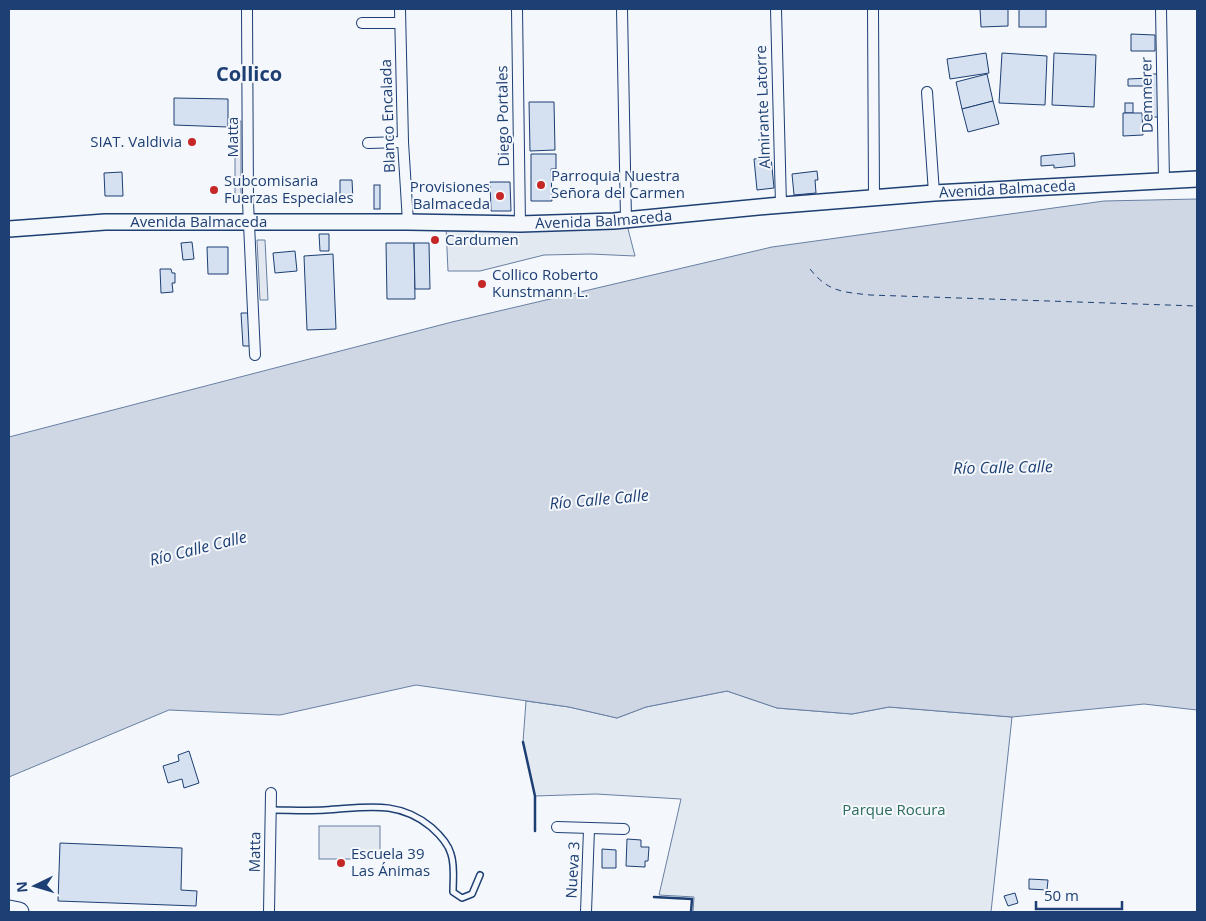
<svg xmlns="http://www.w3.org/2000/svg" width="1206" height="921" font-family="'Open Sans',sans-serif">
  <style>
    .green { fill: #e3e9f0; stroke: #687fa3 }
    .parking { fill: #e3e8f0; stroke: #687fa3 }
    .water { fill: #cfd7e4; stroke: #687fa3 }
    .lines { fill: none; stroke-linecap: round; stroke-linejoin: round }
    .ferry { stroke: #1d3f73; stroke-width: 1; stroke-dasharray: 6 5; stroke-linecap: butt }
    .building { fill: #d5e0f0; stroke: #1d3f73 }
    .lane-casing { stroke: #1d3f73; stroke-width: 8 }
    .street-casing { stroke: #1d3f73; stroke-width: 12 }
    .secondary-casing { stroke: #1d3f73; stroke-width: 18 }
    .highway-casing { stroke: #1d3f73; stroke-width: 21 }
    .lane { stroke: #f4f7fb; stroke-width: 5 }
    .street { stroke: #f4f7fb; stroke-width: 10 }
    .secondary { stroke: #f4f7fb; stroke-width: 15 }
    .highway { stroke: #f4f7fb; stroke-width: 19 }
    .wall { stroke: #1d3f73; stroke-width: 2.5 }
    .poi-dot { fill: #c62828; stroke: #f4f7fb; stroke-width: 2 }
    .labels { text-anchor: middle; stroke-width: 4; stroke-linejoin: round; paint-order: stroke }
    .street-label { font-size: 15px; fill: #1d3f73; stroke: #f4f7fb }
    .poi-label { font-size: 15px; fill: #1d3f73; stroke: #f4f7fb; text-anchor: start }
    .park-label { font-size: 15px; fill: #2c6c60; stroke: #f4f7fb }
    .water-label { font-size: 16px; font-style: italic; fill: #1d3f73; stroke: #f4f7fb }
    .district-label { font-size: 20px; font-weight: bold; fill: #1d3f73; stroke: #f4f7fb }
  </style>
  <rect width="100%" height="100%" fill="#f4f7fb"/>
  <g class="green">
    <polygon points="627,225 635,256 590,254 544,255 480,271 448,271 446,226"/>
    <polygon points="727,691 777,708 852,714 889,707 1012,717 991,912 693,912 694,897 659,895 681,799 596,794 535,796 523,742 526,701 569,707 617,718 646,707"/>
    <rect x="319" y="826" width="61" height="33"/>
  </g>
  <g class="parking">
    <polygon points="241,121 241,201 235,201 235,122"/>
    <polygon points="257,240 265,240 268,300 260,300"/>
  </g>
  <polygon class="water" points="1197,199 1197,710 1144,704 1012,717 889,707 852,714 777,708 727,691 646,707 617,718 569,707 416,685 280,715 169,710 9,777 9,437 452,322 772,247 1104,201"/>
  <g class="lines">
    <path class="ferry" d="M810 269C828 292 843 292 870 295L1197 306"/>
  </g>
  <g class="building">
    <polygon points="980,9 1008,9 1008,26 981,27"/>
    <rect x="1019" y="9" width="27" height="18"/>
    <polygon points="1131,34 1155,35 1155,51 1131,51"/>
    <polygon points="986,53 989,73 950,79 947,59"/>
    <polygon points="1002,53 1047,56 1045,105 999,103"/>
    <polygon points="1054,53 1096,55 1094,107 1052,105"/>
    <polygon points="987,74 993,101 962,109 956,82"/>
    <polygon points="1149,74 1159,74 1160,117 1150,117"/>
    <polygon points="1149,78 1149,86 1128,86 1128,79"/>
    <polygon points="174,98 228,99 228,127 174,125"/>
    <polygon points="993,101 999,124 968,132 962,109"/>
    <polygon points="529,102 554,102 555,150 530,151"/>
    <rect x="1125" y="103" width="8" height="10"/>
    <polygon points="1123,113 1142,113 1143,135 1123,136"/>
    <polygon points="1074,153 1075,166 1054,168 1054,165 1041,166 1041,156"/>
    <polygon points="531,154 556,154 556,169 551,169 552,201 531,201"/>
    <polygon points="771,157 774,188 757,190 754,159"/>
    <polygon points="817,171 818,180 815,180 816,193 794,195 792,174"/>
    <polygon points="122,172 123,196 105,196 104,173"/>
    <polygon points="340,180 352,180 353,200 340,200"/>
    <polygon points="490,182 510,182 511,211 491,211"/>
    <rect x="374" y="185" width="6" height="24"/>
    <polygon points="319,234 329,234 329,251 320,251"/>
    <polygon points="192,242 194,259 183,260 181,243"/>
    <polygon points="386,243 414,243 415,299 387,299"/>
    <polygon points="414,243 429,243 430,289 415,289"/>
    <polygon points="207,247 228,247 228,274 208,274"/>
    <polygon points="295,251 297,271 275,273 273,253"/>
    <polygon points="333,254 336,329 307,330 304,256"/>
    <polygon points="160,269 171,269 172,273 175,273 175,283 172,283 173,292 161,293"/>
    <polygon points="241,313 248,313 250,346 243,346"/>
    <polygon points="189,751 199,783 184,788 182,779 168,783 163,766 179,761 178,755"/>
    <polygon points="627,839 641,840 641,847 649,847 648,861 645,861 645,867 626,866"/>
    <polygon points="60,843 182,848 181,890 197,891 196,906 58,901"/>
    <polygon points="602,849 616,850 616,868 602,868"/>
    <polygon points="1029,879 1048,880 1047,890 1029,889"/>
    <polygon points="1015,893 1018,903 1008,906 1004,896"/>
  </g>
  <g class="lines">
    <g class="lane-casing">
      <path id="lane" d="M271 810C289 810 307 811 325 810 364 808 397 799 431 827 439 834 448 843 451 854 455 866 453 880 453 892L462 898 472 894 480 875"/>
    </g>
    <g class="street-casing">
      <g id="street">
        <polyline points="247,9 248,202 255,355"/>
        <polyline points="400,9 403,142 408,222"/>
        <polyline points="517,9 520,224"/>
        <polyline points="622,9 626,220"/>
        <polyline points="776,9 781,205"/>
        <polyline points="873,9 874,197"/>
        <polyline points="1161,9 1164,181"/>
        <polyline points="362,23 400,23"/>
        <polyline points="927,92 934,193"/>
        <polyline points="368,143 403,142"/>
        <polyline points="557,827 624,829"/>
        <polyline points="269,912 271,793"/>
        <polyline points="586,912 589,829"/>
      </g>
    </g>
    <g class="secondary-casing">
      <g id="secondary">
        <path id="s1" d="M9 229 105 222H408L520 224 614 221 770 206 934 193 1197 179"/>
      </g>
    </g>
    <g class="highway-casing">
      <polyline id="highway" points="9,910 19,912"/>
    </g>
    <use href="#lane" class="lane"/>
    <use href="#street" class="street"/>
    <use href="#secondary" class="secondary"/>
    <use href="#highway" class="highway"/>
    <g class="wall">
      <polyline points="523,742 535,796 535,831"/>
      <polyline points="654,897 692,899 691,912"/>
    </g>
  </g>
  <g class="poi-dot">
    <circle cx="192" cy="142" r="5"/>
    <circle cx="541" cy="185" r="5"/>
    <circle cx="214" cy="190" r="5"/>
    <circle cx="500" cy="196" r="5"/>
    <circle cx="435" cy="240" r="5"/>
    <circle cx="482" cy="284" r="5"/>
    <circle cx="341" cy="863" r="5"/>
  </g>
  <g class="labels">
    <g class="street-label">
      <text transform="translate(1147 95) rotate(-91)" y="5">Demmerer</text>
      <text transform="translate(763 107) rotate(-92)" y="5">Almirante Latorre</text>
      <text transform="translate(388 116) rotate(-92)" y="5">Blanco Encalada</text>
      <text transform="translate(503 116) rotate(-91)" y="5">Diego Portales</text>
      <text transform="translate(233 137) rotate(-90)" y="5">Matta</text>
      <text dy="5" stroke="none"><textPath href="#s1" startOffset="1000">Avenida Balmaceda</textPath></text>
      <text dy="5" stroke="none"><textPath href="#s1" startOffset="595">Avenida Balmaceda</textPath></text>
      <text dy="5" stroke="none"><textPath href="#s1" startOffset="190">Avenida Balmaceda</textPath></text>
      <text transform="translate(255 852) rotate(-89)" y="5">Matta</text>
      <text transform="translate(573 870) rotate(-87)" y="5">Nueva 3</text>
    </g>
    <g class="poi-label">
      <text x="182" y="147" text-anchor="end">SIAT. Valdivia</text>
      <text x="551" y="181">Parroquia Nuestra<tspan x="551" dy="17">Señora del Carmen</tspan></text>
      <text x="224" y="186">Subcomisaria<tspan x="224" dy="17">Fuerzas Especiales</tspan></text>
      <text x="490" y="192" text-anchor="end">Provisiones<tspan x="490" dy="17">Balmaceda</tspan></text>
      <text x="445" y="245">Cardumen</text>
      <text x="492" y="280">Collico Roberto<tspan x="492" dy="17">Kunstmann L.</tspan></text>
      <text x="351" y="859">Escuela 39<tspan x="351" dy="17">Las Ánimas</tspan></text>
    </g>
    <g class="park-label">
      <text x="894" y="815">Parque Rocura</text>
    </g>
    <g class="water-label">
      <text transform="translate(1003 467) rotate(-1)" y="6">Río Calle Calle</text>
      <text transform="translate(599 499) rotate(-5)" y="6">Río Calle Calle</text>
      <text transform="translate(198 548) rotate(-14)" y="6">Río Calle Calle</text>
    </g>
    <g class="district-label">
      <text x="249" y="81">Collico</text>
    </g>
  </g>
  <rect width="1206" height="921" fill="none" stroke="#1d3f73" stroke-width="20"/>
  <g transform="translate(35 886) rotate(265)" stroke="#f4f7fb" stroke-width="4" paint-order="stroke">
  <path d="M0-4L9 19L0 12L-9 19Z" fill="#1d3f73"/>
  <text y="-8" font-size="14" font-weight="bold" text-anchor="middle" fill="#1d3f73">N</text>
  </g>
  <path d="M1036 901v8h86v-8" fill="none" stroke="#1d3f73" stroke-width="2.5"/>
  <text x="1044" y="901" font-size="15" fill="#1d3f73" stroke="#f4f7fb" stroke-width="4" paint-order="stroke">50 m</text>
</svg>
